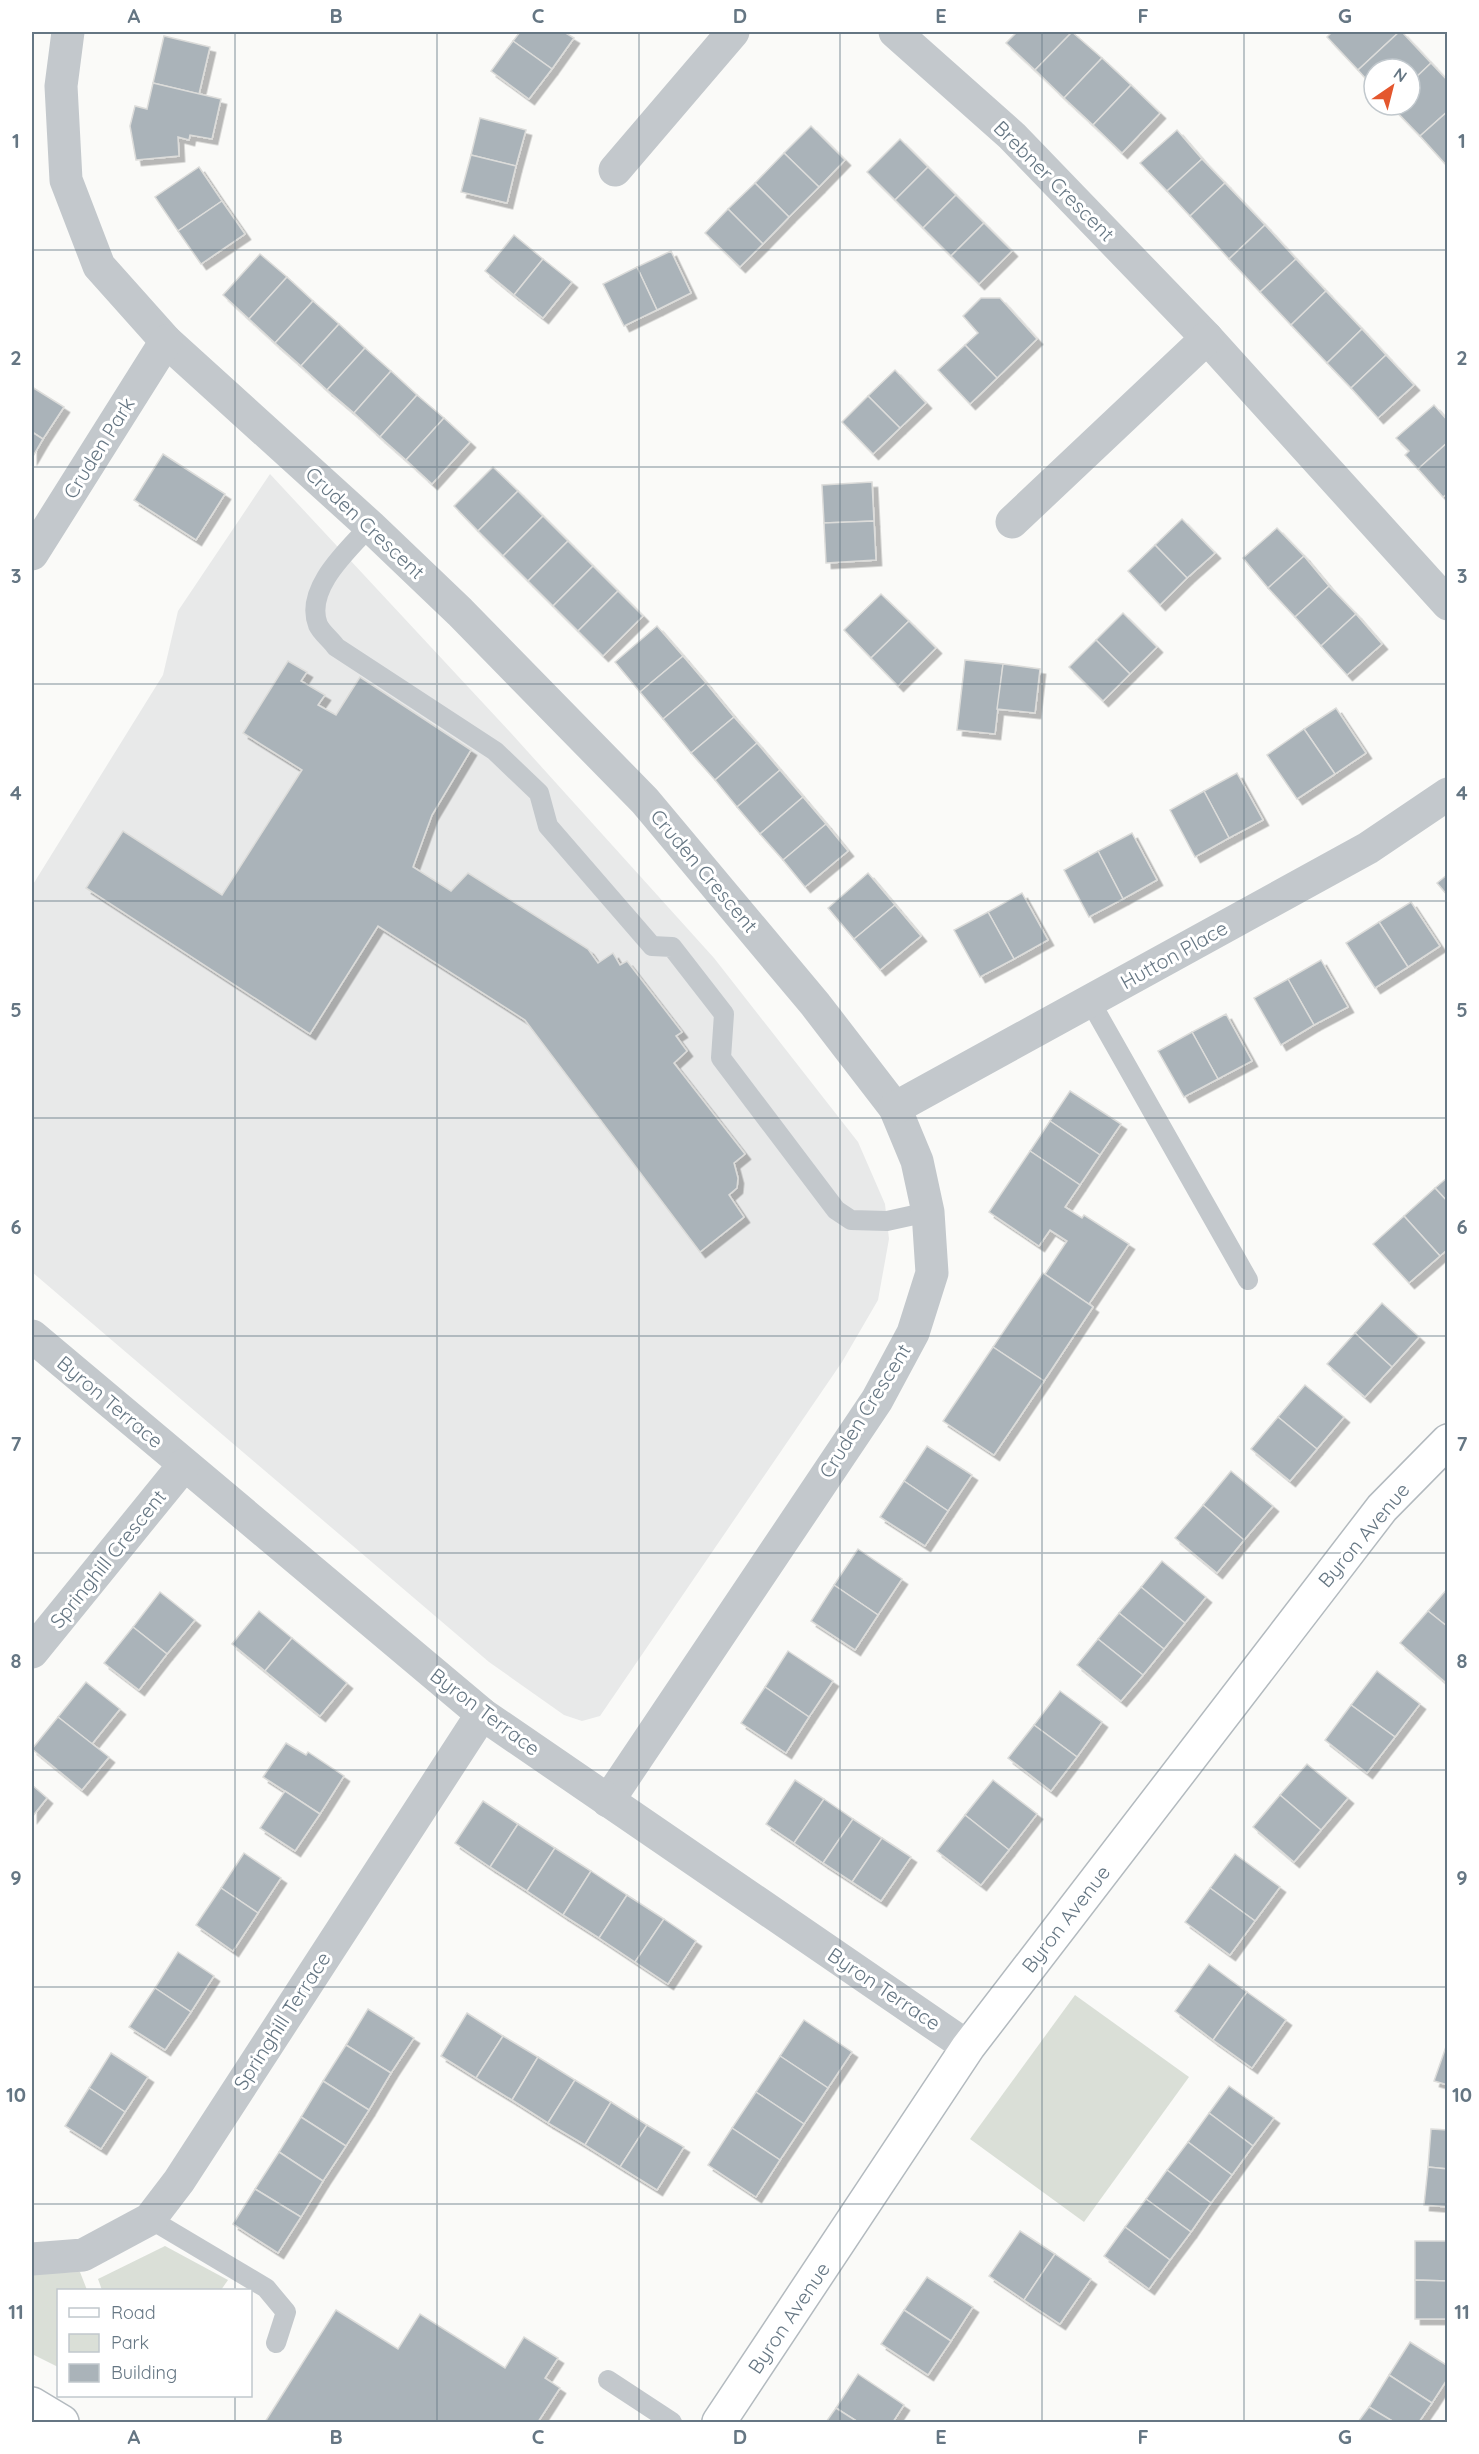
<svg xmlns="http://www.w3.org/2000/svg" width="1479" height="2454" font-family="Quicksand,sans-serif">
  <style>
    .built { fill: #e8e9e9 }
    .green { fill: #dadfd7 }
    .building { fill: #aab3b9; stroke: #dcdcda; stroke-width: 1.5; filter: url(#shadow) }
    .lines { fill: none; stroke-linecap: round; stroke-linejoin: round }
    .secondary-casing { stroke: #b3babf; stroke-width: 36 }
    .lane { stroke: #c3c8cc; stroke-width: 20 }
    .street { stroke: #c3c8cc; stroke-width: 33 }
    .secondary { stroke: #fff; stroke-width: 33 }
    .grid { fill: none; stroke: #657683; stroke-width: 1.5; stroke-opacity: 0.55 }
    .labels { text-anchor: middle; stroke-width: 6; stroke-linejoin: round; paint-order: stroke }
    .street-label { font-size: 20px; fill: #657683; stroke: #fff }
    .neatline { fill: none; stroke: #657683; stroke-width: 2 }
    .grid-label { font-size: 20px; text-anchor: middle; font-weight: bold; fill: #657683 }
  </style>
  <defs>
    <filter id="shadow"><feDropShadow dx="5.5" dy="5.5" stdDeviation="0" flood-color="#0004"/></filter>
  </defs>
  <rect width="100%" height="100%" fill="#fafaf8"/>
  <polygon class="built" points="270,474 510,732 714,958 858,1142 885,1204 889,1239 878,1300 842,1362 600,1716 582,1721 564,1715 489,1662 32,1272 32,886 163,675 178,611"/>
  <g class="green">
    <polygon points="1075,1995 1189,2077 1084,2222 970,2139"/>
    <polygon points="165,2246 228,2280 221,2290 102,2290 98,2279"/>
    <polygon points="80,2272 87,2290 58,2290 58,2367 32,2354 32,2273"/>
  </g>
  <g class="building">
    <polygon points="520,32 564,32 574,38 552,69 513,41"/>
    <polygon points="1017,32 1072,32 1035,70 1006,43"/>
    <polygon points="1072,32 1102,58 1064,98 1035,70"/>
    <polygon points="1332,32 1399,32 1358,70 1327,37"/>
    <polygon points="1399,32 1402,32 1431,63 1410,83 1410,69 1374,69 1374,88 1358,70"/>
    <polygon points="164,36 210,47 199,94 153,83"/>
    <polygon points="513,41 552,69 529,99 491,71"/>
    <polygon points="1102,58 1131,85 1093,125 1064,98"/>
    <polygon points="1431,63 1448,81 1448,111 1420,136 1390,105 1410,105 1410,83"/>
    <polygon points="153,83 221,99 212,139 190,135 189,140 178,137 179,156 136,160 130,126 135,106 147,109"/>
    <polygon points="1131,85 1160,113 1122,153 1093,125"/>
    <polygon points="1448,111 1448,167 1420,136"/>
    <polygon points="480,118 526,130 516,166 471,155"/>
    <polygon points="811,126 845,160 819,187 784,153"/>
    <polygon points="1177,130 1202,159 1167,191 1140,163"/>
    <polygon points="900,139 928,167 895,200 867,172"/>
    <polygon points="784,153 819,187 789,217 755,183"/>
    <polygon points="471,155 516,166 507,203 461,192"/>
    <polygon points="1202,159 1225,183 1190,216 1167,191"/>
    <polygon points="199,167 222,201 178,231 155,197"/>
    <polygon points="928,167 956,195 923,228 895,200"/>
    <polygon points="755,183 789,217 763,244 728,209"/>
    <polygon points="1225,183 1265,225 1229,259 1190,216"/>
    <polygon points="956,195 984,223 951,256 923,228"/>
    <polygon points="222,201 245,234 201,264 178,231"/>
    <polygon points="728,209 763,244 740,267 705,233"/>
    <polygon points="984,223 1012,251 979,284 951,256"/>
    <polygon points="1265,225 1296,259 1260,292 1229,259"/>
    <polygon points="514,235 543,259 514,295 485,271"/>
    <polygon points="671,251 691,293 657,310 637,267"/>
    <polygon points="260,254 287,277 249,319 223,295"/>
    <polygon points="543,259 572,282 543,318 514,295"/>
    <polygon points="1296,259 1326,291 1291,325 1260,292"/>
    <polygon points="637,267 657,310 624,326 603,284"/>
    <polygon points="287,277 313,301 275,343 249,319"/>
    <polygon points="1326,291 1362,329 1327,363 1291,325"/>
    <polygon points="981,298 1000,298 1037,339 997,378 965,345 978,333 963,316"/>
    <polygon points="313,301 339,324 301,366 275,343"/>
    <polygon points="339,324 365,348 327,390 301,366"/>
    <polygon points="1362,329 1386,355 1351,388 1327,363"/>
    <polygon points="965,345 997,378 970,404 938,370"/>
    <polygon points="365,348 391,371 354,413 327,390"/>
    <polygon points="1386,355 1414,385 1378,418 1351,388"/>
    <polygon points="895,370 926,403 900,428 868,396"/>
    <polygon points="391,371 417,395 380,437 354,413"/>
    <polygon points="32,387 64,407 43,439 32,432"/>
    <polygon points="417,395 444,418 406,460 380,437"/>
    <polygon points="868,396 900,428 873,454 842,422"/>
    <polygon points="1434,405 1448,421 1448,442 1418,469 1405,455 1409,451 1396,438"/>
    <polygon points="444,418 470,442 432,484 406,460"/>
    <polygon points="32,432 43,439 32,458"/>
    <polygon points="1448,442 1448,493 1443,497 1418,469"/>
    <polygon points="163,454 225,494 196,540 134,500"/>
    <polygon points="493,467 518,491 478,531 454,506"/>
    <polygon points="872,482 874,521 824,523 822,485"/>
    <polygon points="518,491 543,516 503,556 478,531"/>
    <polygon points="543,516 568,541 528,581 503,556"/>
    <polygon points="1182,519 1215,553 1187,578 1155,545"/>
    <polygon points="874,521 876,560 826,563 824,523"/>
    <polygon points="1277,528 1304,556 1268,588 1243,558"/>
    <polygon points="568,541 593,566 553,606 528,581"/>
    <polygon points="1155,545 1187,578 1160,605 1128,571"/>
    <polygon points="1304,556 1329,586 1295,617 1268,588"/>
    <polygon points="593,566 618,591 578,631 553,606"/>
    <polygon points="1329,586 1356,614 1321,646 1295,617"/>
    <polygon points="618,591 643,616 603,656 578,631"/>
    <polygon points="881,594 909,621 871,658 844,630"/>
    <polygon points="1123,613 1157,647 1130,674 1096,640"/>
    <polygon points="1356,614 1382,644 1347,675 1321,646"/>
    <polygon points="909,621 936,648 898,686 871,658"/>
    <polygon points="657,626 683,656 640,692 615,662"/>
    <polygon points="1096,640 1130,674 1103,701 1069,667"/>
    <polygon points="683,656 706,683 663,719 640,692"/>
    <polygon points="965,660 1003,664 995,734 957,730"/>
    <polygon points="288,661 307,672 301,681 325,695 318,705 336,715 360,677 471,750 432,815 413,867 451,891 468,873 588,949 598,963 613,953 620,965 627,961 682,1032 676,1036 687,1051 674,1063 745,1154 734,1163 738,1178 737,1188 729,1195 744,1217 700,1252 525,1020 378,926 310,1034 86,888 123,831 222,895 302,770 243,733"/>
    <polygon points="1003,664 1040,669 1035,713 997,709"/>
    <polygon points="706,683 734,717 691,753 663,719"/>
    <polygon points="1336,708 1366,753 1335,774 1304,729"/>
    <polygon points="734,717 757,743 715,780 691,753"/>
    <polygon points="1304,729 1335,774 1297,799 1267,755"/>
    <polygon points="757,743 780,770 737,807 715,780"/>
    <polygon points="780,770 803,797 760,834 737,807"/>
    <polygon points="1237,773 1263,820 1229,838 1204,791"/>
    <polygon points="1204,791 1229,838 1195,857 1170,810"/>
    <polygon points="803,797 826,824 783,860 760,834"/>
    <polygon points="826,824 848,851 805,887 783,860"/>
    <polygon points="1132,833 1157,880 1123,899 1098,851"/>
    <polygon points="1098,851 1123,899 1089,917 1064,870"/>
    <polygon points="868,873 895,905 854,939 828,908"/>
    <polygon points="1448,874 1448,896 1437,883"/>
    <polygon points="1022,893 1048,940 1014,959 988,912"/>
    <polygon points="1411,902 1440,946 1408,967 1379,922"/>
    <polygon points="895,905 921,936 880,970 854,939"/>
    <polygon points="988,912 1014,959 980,977 954,930"/>
    <polygon points="1379,922 1408,967 1375,988 1346,943"/>
    <polygon points="1321,960 1348,1007 1314,1025 1288,979"/>
    <polygon points="1288,979 1314,1025 1281,1045 1254,998"/>
    <polygon points="1226,1014 1252,1061 1218,1079 1192,1032"/>
    <polygon points="1192,1032 1218,1079 1184,1097 1158,1051"/>
    <polygon points="1070,1091 1121,1124 1100,1155 1050,1121"/>
    <polygon points="1050,1121 1100,1155 1080,1185 1030,1151"/>
    <polygon points="1030,1151 1080,1185 1065,1207 1082,1218 1084,1215 1129,1244 1089,1304 1045,1274 1067,1241 1050,1230 1039,1246 989,1212"/>
    <polygon points="1448,1177 1448,1202 1435,1188"/>
    <polygon points="1435,1188 1448,1202 1448,1249 1440,1256 1404,1216"/>
    <polygon points="1404,1216 1440,1256 1409,1283 1373,1244"/>
    <polygon points="1043,1273 1093,1307 1044,1381 993,1347"/>
    <polygon points="1382,1303 1419,1337 1392,1367 1355,1333"/>
    <polygon points="1355,1333 1392,1367 1365,1397 1327,1364"/>
    <polygon points="993,1347 1044,1381 994,1455 943,1421"/>
    <polygon points="1305,1385 1344,1417 1317,1449 1278,1417"/>
    <polygon points="1278,1417 1317,1449 1290,1481 1251,1449"/>
    <polygon points="927,1446 972,1475 948,1511 904,1481"/>
    <polygon points="1231,1471 1273,1506 1244,1540 1203,1505"/>
    <polygon points="904,1481 948,1511 925,1546 880,1517"/>
    <polygon points="1203,1505 1244,1540 1217,1573 1175,1538"/>
    <polygon points="858,1549 902,1579 878,1615 834,1585"/>
    <polygon points="1162,1561 1206,1597 1185,1623 1141,1587"/>
    <polygon points="834,1585 878,1615 855,1650 811,1621"/>
    <polygon points="1141,1587 1185,1623 1164,1649 1119,1613"/>
    <polygon points="1448,1588 1448,1627 1428,1611"/>
    <polygon points="160,1592 195,1620 167,1654 133,1627"/>
    <polygon points="259,1611 292,1638 265,1671 232,1644"/>
    <polygon points="1428,1611 1448,1627 1448,1678 1445,1682 1400,1643"/>
    <polygon points="1119,1613 1164,1649 1143,1675 1098,1639"/>
    <polygon points="133,1627 167,1654 139,1690 104,1663"/>
    <polygon points="292,1638 347,1683 320,1716 265,1671"/>
    <polygon points="1098,1639 1143,1675 1121,1701 1077,1665"/>
    <polygon points="788,1651 833,1681 809,1717 765,1687"/>
    <polygon points="1377,1671 1420,1704 1395,1737 1351,1705"/>
    <polygon points="86,1682 120,1709 92,1744 58,1717"/>
    <polygon points="765,1687 809,1717 786,1753 741,1723"/>
    <polygon points="1060,1691 1102,1722 1077,1757 1034,1725"/>
    <polygon points="1351,1705 1395,1737 1367,1773 1325,1740"/>
    <polygon points="58,1717 109,1757 82,1790 32,1749"/>
    <polygon points="1034,1725 1077,1757 1051,1791 1008,1758"/>
    <polygon points="286,1743 306,1755 308,1752 344,1776 320,1814 263,1777"/>
    <polygon points="1307,1764 1348,1798 1321,1830 1280,1795"/>
    <polygon points="795,1780 824,1799 794,1843 766,1824"/>
    <polygon points="993,1780 1037,1814 1009,1850 965,1815"/>
    <polygon points="32,1785 47,1798 32,1817"/>
    <polygon points="285,1791 320,1814 295,1851 260,1828"/>
    <polygon points="1280,1795 1321,1830 1294,1862 1253,1827"/>
    <polygon points="824,1799 853,1819 823,1863 794,1843"/>
    <polygon points="483,1801 518,1824 490,1867 455,1843"/>
    <polygon points="965,1815 1009,1850 981,1885 937,1851"/>
    <polygon points="853,1819 882,1838 852,1882 823,1863"/>
    <polygon points="518,1824 555,1848 527,1891 490,1867"/>
    <polygon points="882,1838 911,1857 881,1901 852,1882"/>
    <polygon points="555,1848 591,1871 563,1915 527,1891"/>
    <polygon points="244,1853 281,1878 258,1913 221,1888"/>
    <polygon points="1235,1854 1280,1887 1255,1921 1210,1888"/>
    <polygon points="591,1871 627,1895 599,1938 563,1915"/>
    <polygon points="221,1888 258,1913 233,1951 196,1925"/>
    <polygon points="1210,1888 1255,1921 1230,1955 1185,1922"/>
    <polygon points="627,1895 664,1919 635,1962 599,1938"/>
    <polygon points="664,1919 696,1941 668,1984 635,1962"/>
    <polygon points="178,1952 214,1976 191,2012 155,1988"/>
    <polygon points="1209,1964 1247,1992 1213,2040 1175,2011"/>
    <polygon points="155,1988 191,2012 165,2050 129,2027"/>
    <polygon points="1247,1992 1286,2020 1252,2068 1213,2040"/>
    <polygon points="368,2009 414,2038 391,2073 346,2045"/>
    <polygon points="467,2013 503,2036 476,2078 441,2056"/>
    <polygon points="804,2020 852,2052 828,2088 780,2056"/>
    <polygon points="503,2036 538,2057 512,2100 476,2078"/>
    <polygon points="1448,2041 1448,2085 1434,2081"/>
    <polygon points="346,2045 391,2073 369,2110 323,2081"/>
    <polygon points="111,2053 148,2077 125,2112 89,2088"/>
    <polygon points="780,2056 828,2088 804,2124 756,2092"/>
    <polygon points="538,2057 575,2080 548,2123 512,2100"/>
    <polygon points="575,2080 611,2102 585,2145 548,2123"/>
    <polygon points="323,2081 369,2110 346,2146 301,2117"/>
    <polygon points="1229,2086 1274,2118 1253,2146 1209,2113"/>
    <polygon points="89,2088 125,2112 101,2149 65,2126"/>
    <polygon points="756,2092 804,2124 780,2160 732,2128"/>
    <polygon points="611,2102 647,2125 620,2167 585,2145"/>
    <polygon points="1209,2113 1253,2146 1232,2175 1188,2142"/>
    <polygon points="301,2117 346,2146 323,2181 279,2152"/>
    <polygon points="647,2125 684,2147 657,2190 620,2167"/>
    <polygon points="732,2128 780,2160 756,2197 708,2165"/>
    <polygon points="1431,2129 1448,2130 1448,2169 1428,2167"/>
    <polygon points="1188,2142 1232,2175 1211,2203 1167,2170"/>
    <polygon points="279,2152 323,2181 301,2217 255,2189"/>
    <polygon points="1428,2167 1448,2169 1448,2207 1424,2205"/>
    <polygon points="1167,2170 1211,2203 1191,2232 1146,2199"/>
    <polygon points="255,2189 301,2217 278,2253 233,2224"/>
    <polygon points="1146,2199 1191,2232 1170,2260 1125,2227"/>
    <polygon points="1125,2227 1170,2260 1149,2289 1104,2256"/>
    <polygon points="1020,2231 1055,2254 1024,2300 989,2276"/>
    <polygon points="1415,2241 1448,2241 1448,2281 1415,2280"/>
    <polygon points="1055,2254 1091,2279 1060,2324 1024,2300"/>
    <polygon points="927,2277 973,2307 951,2341 904,2310"/>
    <polygon points="1415,2280 1448,2281 1448,2319 1415,2319"/>
    <polygon points="336,2310 398,2349 420,2314 505,2368 524,2337 558,2358 545,2378 560,2388 538,2422 265,2422"/>
    <polygon points="904,2310 951,2341 928,2375 881,2344"/>
    <polygon points="1410,2342 1448,2366 1448,2378 1432,2403 1389,2375"/>
    <polygon points="858,2374 904,2405 893,2422 858,2422 836,2408"/>
    <polygon points="1389,2375 1432,2403 1419,2422 1394,2422 1369,2407"/>
    <polygon points="1369,2407 1394,2422 1358,2422"/>
    <polygon points="836,2408 858,2422 826,2422"/>
  </g>
  <g class="lines">
    <g class="secondary-casing">
      <g id="secondary">
        <polyline points="32,2404 62,2422"/>
        <polyline points="719,2422 968,2047 1382,1508 1448,1441"/>
      </g>
    </g>
    <g class="lane">
      <path d="M370 526C348 550 304 589 318 625 321 632 331 640 336 647L495 751 539 793 548 826 652 946 672 947 724 1014 721 1058 836 1210 851 1220 887 1221 928 1212"/>
      <polyline points="1090,1001 1248,1280"/>
      <polyline points="150,2219 266,2288 286,2312 276,2343"/>
      <polyline points="608,2380 672,2422"/>
    </g>
    <g class="street">
      <polyline points="68,32 61,86 66,180 99,266 166,341 370,526 460,612 645,801 815,1004 895,1108 917,1161 928,1212 932,1273 913,1333 877,1400 608,1801"/>
      <polyline points="895,32 1012,136 1207,338 1448,604"/>
      <polyline points="615,170 733,32"/>
      <polyline points="1012,522 1207,338"/>
      <polyline points="32,554 166,341"/>
      <polyline points="895,1108 1368,848 1448,794"/>
      <polyline points="32,1336 482,1714 968,2047"/>
      <polyline points="32,1652 184,1465"/>
      <polyline points="32,2259 83,2255 150,2219 179,2181 482,1714"/>
    </g>
    <use href="#secondary" class="secondary"/>
  </g>
  <path class="grid" d="M235 32V2290M437 32V2422M639 32V2422M840 32V2422M1042 32V2422M1244 32V2422M32 250H1448M32 467H1448M32 684H1448M32 901H1448M32 1118H1448M32 1336H1448M32 1553H1448M32 1770H1448M32 1987H1448M32 2204H1448M235 2396V2422"/>
  <g class="labels">
    <g class="street-label">
      <text transform="translate(1054 181) rotate(45)" y="7">Brebner Crescent</text>
      <text transform="translate(99 448) rotate(-58)" y="7">Cruden Park</text>
      <text transform="translate(365 523) rotate(43)" y="7">Cruden Crescent</text>
      <text transform="translate(704 871) rotate(50)" y="7">Cruden Crescent</text>
      <text transform="translate(1174 955) rotate(-29)" y="7">Hutton Place</text>
      <text transform="translate(110 1402) rotate(40)" y="7">Byron Terrace</text>
      <text transform="translate(865 1411) rotate(-58)" y="7">Cruden Crescent</text>
      <text transform="translate(1364 1535) rotate(-50)" y="7">Byron Avenue</text>
      <text transform="translate(108 1559) rotate(-51)" y="7">Springhill Crescent</text>
      <text transform="translate(485 1712) rotate(37)" y="7">Byron Terrace</text>
      <text transform="translate(1066 1919) rotate(-52)" y="7">Byron Avenue</text>
      <text transform="translate(884 1989) rotate(34)" y="7">Byron Terrace</text>
      <text transform="translate(282 2021) rotate(-57)" y="7">Springhill Terrace</text>
      <text transform="translate(789 2318) rotate(-56)" y="7">Byron Avenue</text>
    </g>
  </g>
  <rect width="1479" height="2454" fill="none" stroke="#ffffff" stroke-width="66"/>
  <rect x="57" y="2289" width="195" height="108" fill="#ffffff" stroke="#c1c8cd" stroke-width="1.5"/>
  <rect x="69" y="2308" width="30" height="9" fill="#ffffff" stroke="#c1c8cd" stroke-width="1.5"/>
  <text x="111" y="2319" font-size="18" fill="#657683">Road</text>
  <rect x="69" y="2334" width="30" height="18" fill="#dadfd7" stroke="#c1c8cd" stroke-width="1.5"/>
  <text x="111" y="2349" font-size="18" fill="#657683">Park</text>
  <rect x="69" y="2364" width="30" height="18" fill="#aab3b9" stroke="#c1c8cd" stroke-width="1.5"/>
  <text x="111" y="2379" font-size="18" fill="#657683">Building</text>
  <g transform="translate(1392 87) rotate(35)"><circle r="28" fill="#ffffff" stroke="#c1c8cd" stroke-width="1.5"/>
  <path d="M0-4.5L10 22L0 15L-10 22Z" fill="#e4572e"/>
  <text y="-9" font-size="16" font-weight="bold" text-anchor="middle" fill="#657683">N</text>
  </g>
  <rect x="33" y="33" width="1413" height="2388" class="neatline"/>
  <g class="grid-label">
    <text x="134" y="23">A</text>
    <text x="336" y="23">B</text>
    <text x="538" y="23">C</text>
    <text x="740" y="23">D</text>
    <text x="941" y="23">E</text>
    <text x="1143" y="23">F</text>
    <text x="1345" y="23">G</text>
    <text x="16" y="148">1</text>
    <text x="1462" y="148">1</text>
    <text x="16" y="365">2</text>
    <text x="1462" y="365">2</text>
    <text x="16" y="583">3</text>
    <text x="1462" y="583">3</text>
    <text x="16" y="800">4</text>
    <text x="1462" y="800">4</text>
    <text x="16" y="1017">5</text>
    <text x="1462" y="1017">5</text>
    <text x="16" y="1234">6</text>
    <text x="1462" y="1234">6</text>
    <text x="16" y="1451">7</text>
    <text x="1462" y="1451">7</text>
    <text x="16" y="1668">8</text>
    <text x="1462" y="1668">8</text>
    <text x="16" y="1885">9</text>
    <text x="1462" y="1885">9</text>
    <text x="16" y="2102">10</text>
    <text x="1462" y="2102">10</text>
    <text x="16" y="2319">11</text>
    <text x="1462" y="2319">11</text>
    <text x="134" y="2444">A</text>
    <text x="336" y="2444">B</text>
    <text x="538" y="2444">C</text>
    <text x="740" y="2444">D</text>
    <text x="941" y="2444">E</text>
    <text x="1143" y="2444">F</text>
    <text x="1345" y="2444">G</text>
  </g>
</svg>
